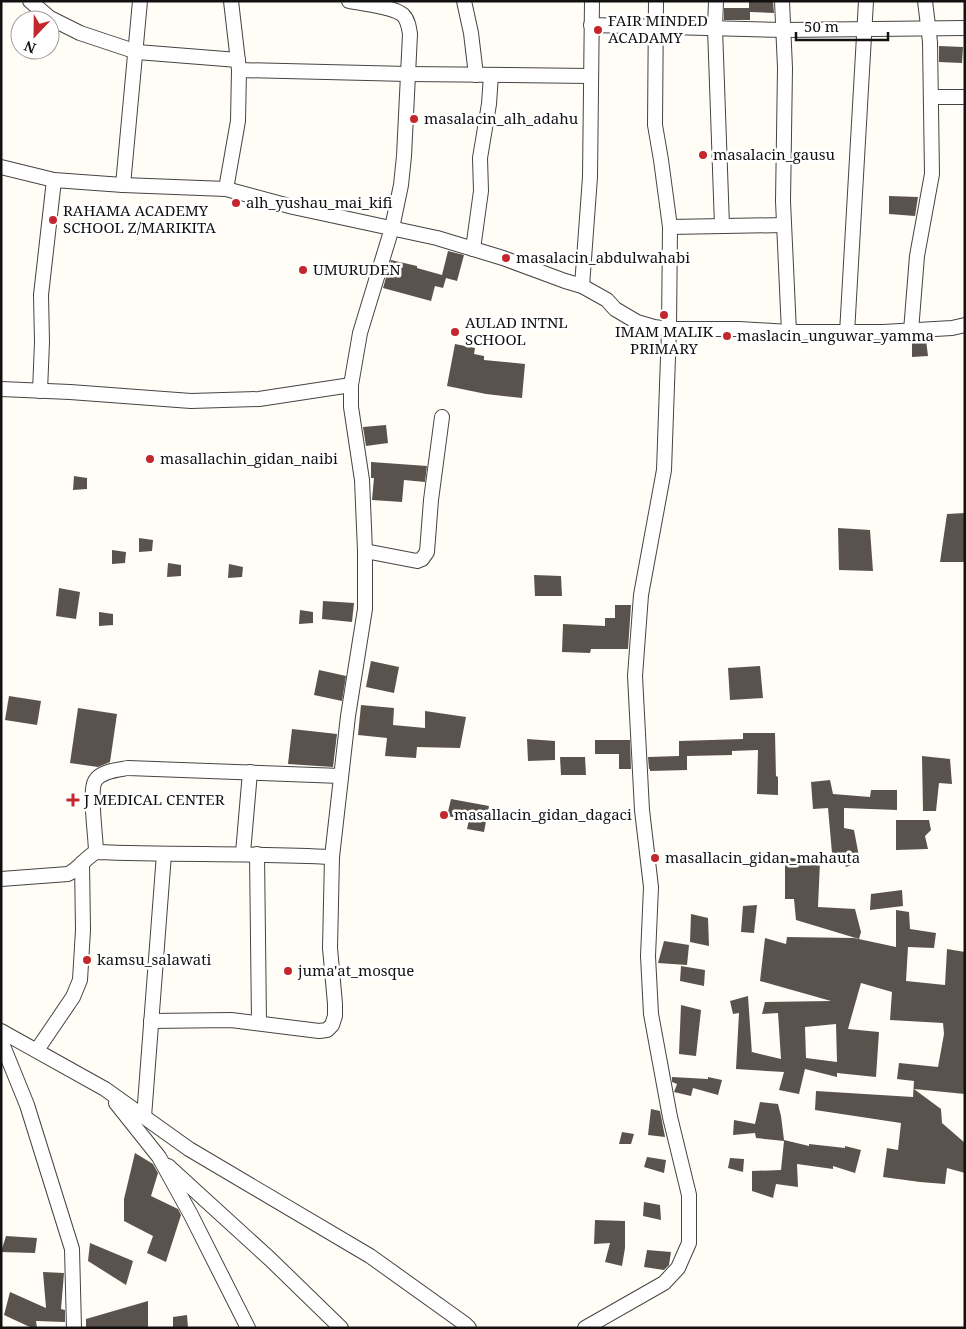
<svg xmlns="http://www.w3.org/2000/svg" width="966" height="1329" font-family="'Noto Serif',serif">
  <style>
    .building { fill: #5a524d; fill-rule: evenodd }
    .lines { fill: none; stroke-linecap: round; stroke-linejoin: round }
    .street-casing { stroke: #444; stroke-width: 16 }
    .street { stroke: #fff; stroke-width: 14 }
    .poi-dot { fill: #c4262e; stroke: #fff; stroke-width: 2 }
    .labels { text-anchor: middle; stroke-width: 5; stroke-linejoin: round; paint-order: stroke }
    .poi-label { font-size: 15px; fill: #111; stroke: #fff; text-anchor: start }
  </style>
  <rect width="100%" height="100%" fill="#fffdf5"/>
  <g class="building">
    <polygon points="749,1 773,1 774,13 750,12 750,20 724,20 724,8 749,8"/>
    <polygon points="939,46 963,47 962,63 939,62"/>
    <polygon points="889,196 918,197 915,216 889,214"/>
    <polygon points="448,251 464,255 457,281 446,278 443,288 435,286 431,301 383,288 391,260 417,266 417,268 442,275"/>
    <polygon points="912,339 926,340 928,356 912,357"/>
    <polygon points="455,344 475,348 474,354 484,356 484,360 525,364 522,398 486,394 447,386"/>
    <polygon points="386,425 388,443 366,446 363,427"/>
    <polygon points="371,462 427,466 425,482 404,480 402,502 372,500 374,478 371,478"/>
    <polygon points="74,476 87,478 87,489 73,490"/>
    <polygon points="965,513 965,562 940,562 947,514"/>
    <polygon points="838,528 870,530 873,571 839,570"/>
    <polygon points="139,538 153,540 152,551 139,552"/>
    <polygon points="112,550 126,552 125,563 112,564"/>
    <polygon points="168,563 181,565 181,576 167,577"/>
    <polygon points="229,564 243,567 242,577 228,578"/>
    <polygon points="534,575 561,576 562,596 535,596"/>
    <polygon points="59,588 80,592 76,619 56,616"/>
    <polygon points="323,601 354,603 352,622 322,619"/>
    <polygon points="615,605 631,605 628,649 591,649 590,653 562,652 563,624 605,626 605,618 615,618"/>
    <polygon points="300,610 313,612 313,623 299,624"/>
    <polygon points="99,612 113,614 113,625 99,626"/>
    <polygon points="371,661 399,667 394,693 366,687"/>
    <polygon points="760,666 763,698 730,700 728,668"/>
    <polygon points="319,670 346,676 342,701 314,695"/>
    <polygon points="9,696 41,701 37,725 5,720"/>
    <polygon points="361,705 394,708 393,725 425,728 425,711 466,717 460,748 417,747 416,758 385,756 387,738 358,735"/>
    <polygon points="78,708 117,714 110,762 98,767 70,763"/>
    <polygon points="292,729 337,734 333,767 288,764"/>
    <polygon points="743,733 775,733 776,776 778,777 778,795 757,794 758,750 732,751 732,755 687,756 687,770 650,771 650,769 649,769 648,757 679,756 679,741 743,739"/>
    <polygon points="527,739 555,741 555,760 528,761"/>
    <polygon points="595,740 630,740 631,769 619,769 619,754 595,754"/>
    <polygon points="922,756 950,759 952,784 939,783 936,811 923,811"/>
    <polygon points="560,757 585,757 586,775 561,775"/>
    <polygon points="830,780 833,794 870,797 871,790 897,790 897,810 844,808 844,828 854,830 860,862 846,867 840,855 832,853 828,808 813,809 811,782"/>
    <polygon points="451,799 489,806 484,832 467,829 469,820 447,816"/>
    <polygon points="896,820 929,820 931,830 925,836 928,849 896,850"/>
    <polygon points="785,857 820,862 818,907 855,909 861,932 859,939 796,920 794,899 785,899"/>
    <polygon points="902,890 903,906 870,910 871,894"/>
    <polygon points="757,905 754,933 741,932 743,906"/>
    <path d="M896 910 909 912 910 929 936 933 934 948 908 947 906 981 945 985 947 949 965 952V1094L914 1089 941 1109 942 1123 965 1143V1173L947 1168 945 1184 920 1182 883 1177 887 1148 898 1150 901 1123 815 1110 816 1091 913 1097 914 1081 897 1079 899 1063 938 1067 944 1034 943 1023 890 1020 892 992 861 983 848 1029 879 1032 876 1077 837 1073V1077L805 1069 799 1094 779 1090 784 1072 736 1069 739 1013 733 1014 730 1001 748 996 752 1054V1052L781 1059 778 1013 762 1014 765 1002 831 1001 760 981 765 938 786 944 787 937 854 938 896 947ZM836 1024 837 1062 806 1058 805 1027Z"/>
    <polygon points="691,914 708,918 709,946 690,942"/>
    <polygon points="664,941 689,945 687,965 658,963"/>
    <polygon points="681,966 705,970 704,986 680,981"/>
    <polygon points="681,1005 701,1010 696,1056 679,1054"/>
    <polygon points="672,1077 708,1079 708,1077 722,1080 718,1095 693,1088 691,1096 674,1092 677,1084 672,1082"/>
    <polygon points="760,1102 778,1104 781,1116 784,1140 809,1146 809,1144 845,1148 845,1146 861,1150 855,1173 833,1166 833,1169 797,1164 798,1187 776,1184 773,1198 752,1191 752,1171 781,1170 784,1141 756,1138 755,1133 733,1135 734,1120 755,1124"/>
    <polygon points="651,1109 660,1111 665,1137 648,1135"/>
    <polygon points="622,1132 634,1134 631,1144 619,1144"/>
    <polygon points="135,1153 153,1164 158,1173 151,1196 178,1209 181,1215 166,1262 147,1253 153,1236 124,1221 124,1199"/>
    <polygon points="647,1157 666,1160 664,1173 644,1167"/>
    <polygon points="730,1158 744,1159 743,1172 728,1168"/>
    <polygon points="644,1202 660,1205 661,1220 643,1216"/>
    <polygon points="595,1220 625,1221 625,1248 622,1266 605,1262 610,1243 594,1244"/>
    <polygon points="6,1236 37,1238 35,1253 1,1252"/>
    <polygon points="90,1243 133,1261 126,1285 88,1261"/>
    <polygon points="647,1250 671,1252 669,1265 664,1270 644,1267"/>
    <polygon points="43,1272 64,1273 61,1309 65,1310 65,1322 36,1321 37,1328 32,1328 4,1315 10,1292 46,1308"/>
    <polygon points="148,1301 148,1328 86,1328 86,1319"/>
    <polygon points="187,1315 188,1328 173,1328 173,1317"/>
  </g>
  <g class="lines">
    <g class="street-casing">
      <g id="street">
        <polyline points="30,1 50,18 80,33 137,52 238,60"/>
        <polyline points="464,1 471,33 476,75"/>
        <polyline points="716,1 715,28 722,226"/>
        <polyline points="782,1 785,68 783,201 789,332"/>
        <polyline points="591,25 784,30 965,28"/>
        <polyline points="239,70 408,74 590,76"/>
        <polyline points="931,97 965,97"/>
        <polyline points="1,167 54,180 123,185 226,189 293,207 437,238 503,258 565,281 582,286 607,300 615,309 637,322 654,327 669,329 739,329 789,332 883,332 952,328 965,325"/>
        <polyline points="123,185 140,1"/>
        <polyline points="226,189 238,121 239,70 231,1"/>
        <polyline points="670,227 784,225"/>
        <polyline points="473,249 481,191 480,158 489,104 491,75"/>
        <polyline points="582,286 590,177 592,1"/>
        <polyline points="911,331 917,256 932,174 930,42 925,1"/>
        <polyline points="847,333 866,1"/>
        <polyline points="1,389 70,392 191,401 259,399 351,385"/>
        <polyline points="40,391 42,342 41,295 54,180"/>
        <polyline points="365,551 417,561 422,559 427,552 431,500 442,417"/>
        <path d="M96 852C96 838 89 791 95 781 101 771 117 770 128 768L341 776"/>
        <polyline points="243,853 250,772"/>
        <polyline points="257,854 259,1022"/>
        <path d="M1 879 68 874C79 869 85 858 96 852 175 855 253 853 332 857"/>
        <path d="M151 1021 231 1020 319 1031 327 1030 332 1025 335 1016V1004L330 948 332 857 348 716 365 609V551L362 480 351 407V385L360 333 392 228 401 185 404 156 410 34C409 27 408 20 403 15 392 6 364 4 349 1"/>
        <polyline points="1,1031 105,1089 189,1149 370,1256 465,1324 469,1328"/>
        <polyline points="1,1041 27,1105 72,1249 74,1328"/>
        <polyline points="37,1050 73,997 80,980 83,930 82,863"/>
        <polyline points="116,1103 159,1157 191,1215 248,1328"/>
        <polyline points="144,1117 164,854"/>
        <polyline points="168,1166 270,1259 341,1328"/>
        <polyline points="585,1328 664,1283 678,1268 689,1243 689,1195 670,1117 651,1014 648,956 651,887 642,810 635,676 641,595 664,470 669,329 670,227 661,160 655,125 656,1"/>
      </g>
    </g>
    <use href="#street" class="street"/>
  </g>
  <g class="poi-dot">
    <circle cx="598" cy="30" r="5"/>
    <circle cx="414" cy="119" r="5"/>
    <circle cx="703" cy="155" r="5"/>
    <circle cx="236" cy="203" r="5"/>
    <circle cx="53" cy="220" r="5"/>
    <circle cx="506" cy="258" r="5"/>
    <circle cx="303" cy="270" r="5"/>
    <circle cx="664" cy="315" r="5"/>
    <circle cx="455" cy="332" r="5"/>
    <circle cx="727" cy="336" r="5"/>
    <circle cx="150" cy="459" r="5"/>
    <path d="M70.5 792.5h5v5h5v5h-5v5h-5v-5h-5v-5h5z"/>
    <circle cx="444" cy="815" r="5"/>
    <circle cx="655" cy="858" r="5"/>
    <circle cx="87" cy="960" r="5"/>
    <circle cx="288" cy="971" r="5"/>
  </g>
  <g class="labels">
    <g class="poi-label">
      <text x="608" y="26">FAIR MINDED<tspan x="608" dy="17">ACADAMY</tspan></text>
      <text x="424" y="124">masalacin_alh_adahu</text>
      <text x="713" y="160">masalacin_gausu</text>
      <text x="246" y="208">alh_yushau_mai_kifi</text>
      <text x="63" y="216">RAHAMA ACADEMY<tspan x="63" dy="17">SCHOOL Z/MARIKITA</tspan></text>
      <text x="516" y="263">masalacin_abdulwahabi</text>
      <text x="313" y="275">UMURUDEN</text>
      <text x="465" y="328">AULAD INTNL<tspan x="465" dy="17">SCHOOL</tspan></text>
      <text x="664" y="337" text-anchor="middle">IMAM MALIK<tspan x="664" dy="17">PRIMARY</tspan></text>
      <text x="737" y="341">maslacin_unguwar_yamma</text>
      <text x="160" y="464">masallachin_gidan_naibi</text>
      <text x="84" y="805">J MEDICAL CENTER</text>
      <text x="454" y="820">masallacin_gidan_dagaci</text>
      <text x="665" y="863">masallacin_gidan_mahauta</text>
      <text x="97" y="965">kamsu_salawati</text>
      <text x="298" y="976">juma'at_mosque</text>
    </g>
  </g>
  <rect width="966" height="1329" fill="none" stroke="#111111" stroke-width="5"/>
  <g transform="translate(35 35) rotate(202)"><circle r="24" fill="#ffffff" stroke="#a0a0a0"/>
  <path d="M0-4L9 19L0 12L-9 19Z" fill="#c4262e"/>
  <text y="-8" font-size="14" font-weight="bold" text-anchor="middle" fill="#111111">N</text>
  </g>
  <path d="M796 32v8h92v-8" fill="none" stroke="#111111" stroke-width="2.5"/>
  <text x="804" y="32" font-size="15" fill="#111111" stroke="#ffffff" stroke-width="4" paint-order="stroke">50 m</text>
</svg>
